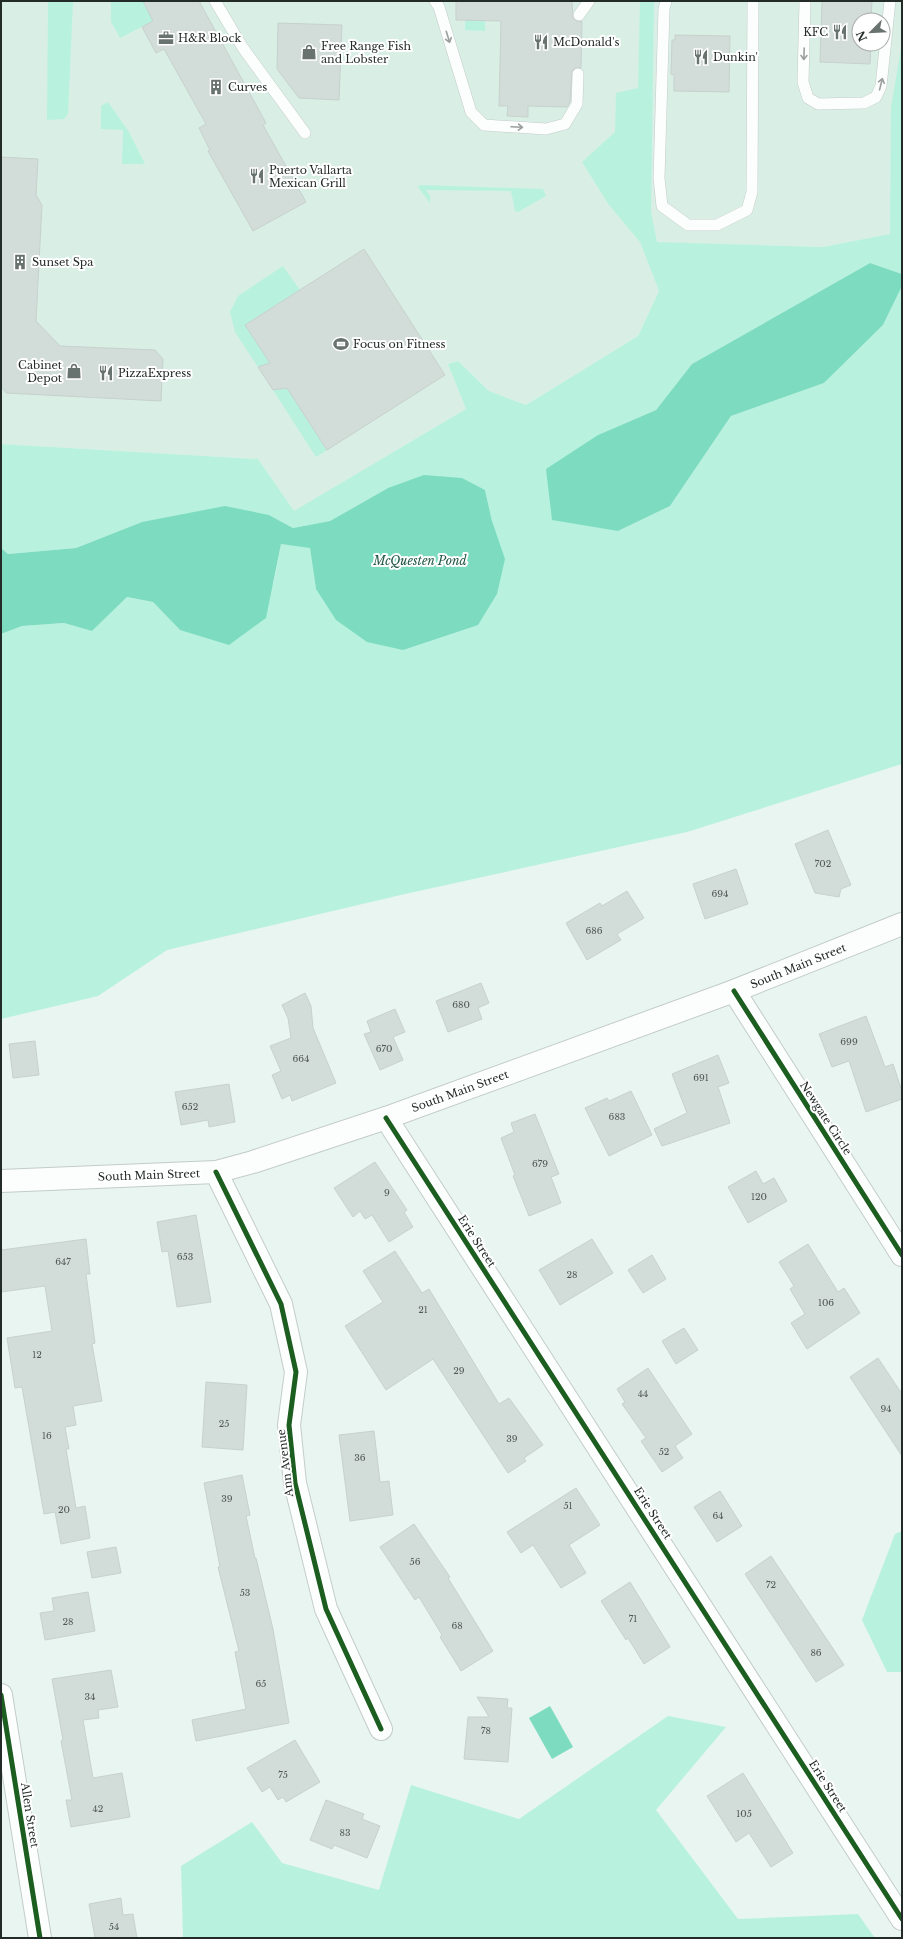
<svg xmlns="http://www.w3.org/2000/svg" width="903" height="1939" font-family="'Libre Baskerville',serif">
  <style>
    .built { fill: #d9efe6; fill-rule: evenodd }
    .green { fill: #b8f2de }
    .water { fill: #7ddcc0 }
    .building { fill: #d2dcd8; stroke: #c7d1cd }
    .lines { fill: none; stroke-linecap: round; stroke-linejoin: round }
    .service-casing { stroke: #c3ccc8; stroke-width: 12 }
    .minor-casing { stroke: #c3ccc8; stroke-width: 24 }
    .secondary-casing { stroke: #c3ccc8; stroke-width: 24 }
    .service { stroke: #fcfefd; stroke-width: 11 }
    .minor { stroke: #fcfefd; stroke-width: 22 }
    .secondary { stroke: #fcfefd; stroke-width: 22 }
    .cycleway-casing { stroke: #fff; stroke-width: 8 }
    .cycleway { stroke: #1b5e20; stroke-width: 5 }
    .oneway { stroke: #9a9f9d }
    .labels { text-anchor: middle; stroke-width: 4; stroke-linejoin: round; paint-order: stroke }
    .number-label { font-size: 9px; fill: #505956 }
    .poi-label { font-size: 11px; fill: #232b28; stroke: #fff; text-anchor: start }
    .street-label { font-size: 11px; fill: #232b28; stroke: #fff }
    .water-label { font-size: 12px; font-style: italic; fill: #215645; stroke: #fff }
  </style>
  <rect width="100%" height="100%" fill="#e9f5f0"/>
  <path class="built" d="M1 1H902V232L823 247 640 242 659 291 638 336 526 405 489 391 458 361 449 364 466 409 294 512 258 459 1 444ZM859 20H883V44H859Z"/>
  <g class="green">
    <polygon points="48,1 73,1 68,114 64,119 47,120"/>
    <polygon points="111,1 143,1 153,21 120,38 111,22"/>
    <polygon points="466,1 477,20 485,21 485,31 465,30"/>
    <polygon points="640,1 654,1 651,212 657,242 823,247 890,234 891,107 902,43 902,274 870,263 692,364 656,410 598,435 618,531 670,506 731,416 824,383 883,325 902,286 902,764 687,832 405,894 167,950 98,996 1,1019 1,634 22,626 64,623 92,631 127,597 153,602 180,630 273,585 281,544 310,547 316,589 492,521 485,490 388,488 330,521 293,528 269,515 142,522 76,548 8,554 1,548 1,444 258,459 294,511 466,409 448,364 458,361 489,391 526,405 638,336 659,291 640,242 609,205 582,162 615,132 616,93 638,88"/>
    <polygon points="108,102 129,132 145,164 122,164 123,130 101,129 101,106"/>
    <polygon points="420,185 543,189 546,196 518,212 515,211 511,191 426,190 430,196 430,203 418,187"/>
    <polygon points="283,266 300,290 246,325 270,363 258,367 235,332 230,312 238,296"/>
    <polygon points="287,388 327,450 316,457 273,390"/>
    <polygon points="902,1531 902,1672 887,1672 862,1620 895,1534"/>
    <polygon points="668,1716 726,1727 656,1810 738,1919 858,1914 875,1938 183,1938 181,1866 252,1822 282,1863 379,1890 411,1785 519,1819"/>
  </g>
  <g class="water">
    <polygon points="870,263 902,274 902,286 883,325 824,383 731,416 670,506 618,531 552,520 546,469 598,435 656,410 692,364"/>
    <polygon points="424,475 462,478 485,490 492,521 505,559 497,594 478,625 403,650 367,642 336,620 316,589 310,548 281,544 266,618 229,645 180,630 153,602 127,597 92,631 64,623 22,626 1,634 1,548 8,554 76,548 142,522 225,506 269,515 293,528 330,521 388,488"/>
    <polygon points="550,1706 573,1747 552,1759 529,1718"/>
  </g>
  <g class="building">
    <polygon points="143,1 199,1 266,123 263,125 306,202 253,231 208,151 210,150 199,128 206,124 164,49 156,53 142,27 153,21"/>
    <polygon points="456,1 572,1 573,18 578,22 582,21 581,68 575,68 572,71 570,102 567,107 528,106 528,117 507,116 508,106 499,106 501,21 456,20"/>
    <polygon points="822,1 872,1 871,20 859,20 859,44 871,44 870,64 820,62"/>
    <polygon points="278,23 342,25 339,100 299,98 277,69"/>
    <polygon points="675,35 730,36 729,92 674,91 674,75 671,74 672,40 675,40"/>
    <polygon points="1,157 38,159 36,195 42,205 36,321 60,346 155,350 163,359 161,401 6,393 1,386"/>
    <polygon points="364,249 445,375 327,450 287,388 273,390 258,367 270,363 245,325"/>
    <polygon points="828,830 851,885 841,889 839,897 815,893 795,844"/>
    <polygon points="736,869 748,904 705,919 693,884"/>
    <polygon points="627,891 644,918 617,934 621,940 587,960 566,923 600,903 602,906"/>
    <polygon points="481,983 489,1003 478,1008 482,1019 448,1032 436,1001"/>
    <polygon points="305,993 311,1006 313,1028 336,1083 292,1101 290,1095 282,1099 272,1075 281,1071 270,1046 291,1038 288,1018 282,1005"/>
    <polygon points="395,1009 405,1032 393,1037 403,1060 380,1070 364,1034 371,1032 367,1021"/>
    <polygon points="866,1016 885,1067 893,1064 902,1091 902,1099 866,1112 849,1061 832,1067 819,1034"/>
    <polygon points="35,1041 39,1075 13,1078 9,1044"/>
    <polygon points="718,1055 729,1083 718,1087 730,1123 662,1146 654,1129 687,1113 672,1074"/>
    <polygon points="229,1084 235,1122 209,1127 208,1120 181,1125 175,1092"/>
    <polygon points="631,1091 652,1135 609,1156 585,1108 607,1098 609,1101"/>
    <polygon points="535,1114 559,1174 551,1177 561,1203 529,1216 513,1176 515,1175 501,1138 514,1132 511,1123"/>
    <polygon points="375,1162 407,1210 404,1212 413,1227 389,1242 372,1215 365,1219 360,1211 353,1217 334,1188"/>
    <polygon points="756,1171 763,1184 774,1178 787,1201 748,1223 728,1187"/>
    <polygon points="196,1215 211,1302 177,1307 168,1251 162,1252 157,1222"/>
    <polygon points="86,1239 90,1274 86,1274 95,1343 92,1344 102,1401 73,1406 76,1425 65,1427 69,1449 66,1449 76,1508 85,1506 90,1538 61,1544 55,1512 44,1514 22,1387 15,1388 7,1338 52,1331 45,1286 1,1292 1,1250"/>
    <polygon points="592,1239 613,1273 560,1305 539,1270"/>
    <polygon points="808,1244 838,1292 844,1288 860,1313 807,1349 791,1323 805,1314 790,1289 794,1286 779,1262"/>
    <polygon points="395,1251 422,1293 429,1289 499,1404 509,1398 543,1445 524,1458 526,1461 508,1473 433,1359 386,1390 345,1326 383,1302 363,1271"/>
    <polygon points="652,1255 666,1279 643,1293 628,1270"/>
    <polygon points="684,1328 698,1350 676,1364 662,1341"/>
    <polygon points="878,1358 902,1394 902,1456 850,1377"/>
    <polygon points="648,1368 692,1434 675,1446 683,1458 662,1472 641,1441 646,1438 622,1404 625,1402 617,1389"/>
    <polygon points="206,1382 247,1385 243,1450 202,1447"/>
    <polygon points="374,1431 380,1482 389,1481 393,1515 350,1521 339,1435"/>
    <polygon points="242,1475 250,1515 246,1516 255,1558 256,1558 273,1629 289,1723 196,1741 192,1720 246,1709 235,1652 239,1651 218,1567 220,1567 204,1483"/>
    <polygon points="576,1488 600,1525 569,1545 586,1573 561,1588 533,1545 521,1553 507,1532"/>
    <polygon points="720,1491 742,1526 717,1542 694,1507"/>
    <polygon points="414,1524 450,1577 448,1578 493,1651 461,1671 440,1637 442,1635 419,1597 415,1600 380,1547"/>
    <polygon points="116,1547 121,1573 92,1578 87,1552"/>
    <polygon points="771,1556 844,1665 816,1682 745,1574"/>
    <polygon points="630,1582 670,1647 644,1664 628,1638 626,1640 601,1601"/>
    <polygon points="88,1592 95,1631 45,1640 40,1613 54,1611 52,1598"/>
    <polygon points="111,1670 118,1707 98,1710 99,1718 83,1720 93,1778 122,1773 130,1817 71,1827 66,1800 72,1800 61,1741 63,1740 52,1679"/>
    <polygon points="477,1697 508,1699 507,1708 512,1708 508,1762 464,1759 468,1717 489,1717"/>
    <polygon points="295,1740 320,1782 286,1802 283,1797 278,1800 270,1787 262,1792 247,1768"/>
    <polygon points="743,1773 793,1853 771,1867 749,1833 736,1842 707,1796"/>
    <polygon points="326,1800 364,1814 362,1819 380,1826 367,1858 334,1845 332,1849 310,1840"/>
    <polygon points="121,1898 123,1915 133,1914 137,1938 95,1938 89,1904"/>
  </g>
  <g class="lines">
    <g class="service-casing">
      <g id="service">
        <polyline points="215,1 243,48 305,133"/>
        <polyline points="435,1 439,7 471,112 484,125 546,129 565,124 577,104 578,74"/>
        <polyline points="666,1 664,9 659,178 662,206 688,225 717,225 747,210 752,192 753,1"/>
        <polyline points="805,1 803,82 808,98 818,104 864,103 876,97 881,86 890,1"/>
        <polyline points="579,15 589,1"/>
      </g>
    </g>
    <g class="minor-casing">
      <g id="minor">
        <polyline points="734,991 902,1255"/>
        <polyline points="386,1118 902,1919"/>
        <polyline points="216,1172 281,1304 296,1372 289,1425 295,1483 326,1609 381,1729"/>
        <polyline points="1,1695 40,1938"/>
      </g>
    </g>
    <g class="secondary-casing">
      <polyline id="secondary" points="1,1181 216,1172 253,1162 386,1118 734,991 902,924"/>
    </g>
    <use href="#service" class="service"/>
    <use href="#minor" class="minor"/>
    <use href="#secondary" class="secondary"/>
    <g class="cycleway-casing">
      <g id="cycleway">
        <polyline points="734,991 902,1255"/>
        <polyline points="386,1118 902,1919"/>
        <polyline points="216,1172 281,1304 296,1372 289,1425 295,1483 326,1609 381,1729"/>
        <polyline points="1,1695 40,1938"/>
      </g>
    </g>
    <use href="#cycleway" class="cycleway"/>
  </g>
  <defs><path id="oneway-shaft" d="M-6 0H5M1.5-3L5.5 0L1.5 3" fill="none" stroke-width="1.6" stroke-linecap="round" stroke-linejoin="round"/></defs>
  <g class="oneway">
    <use href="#oneway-shaft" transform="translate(448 37) rotate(73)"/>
    <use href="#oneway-shaft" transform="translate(804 54) rotate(92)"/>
    <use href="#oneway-shaft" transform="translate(881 84) rotate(-76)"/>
    <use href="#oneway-shaft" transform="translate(517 127) rotate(3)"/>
  </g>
  <defs>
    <g id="restaurant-bare" transform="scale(1.2)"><path d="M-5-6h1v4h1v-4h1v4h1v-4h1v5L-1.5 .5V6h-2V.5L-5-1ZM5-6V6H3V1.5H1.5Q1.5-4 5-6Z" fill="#68726e" stroke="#fff" stroke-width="2.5" paint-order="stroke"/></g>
    <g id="office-bare" transform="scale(1.2)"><path d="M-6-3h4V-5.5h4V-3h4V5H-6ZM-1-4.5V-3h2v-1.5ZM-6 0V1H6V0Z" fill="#68726e" stroke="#fff" stroke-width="2.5" paint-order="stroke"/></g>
    <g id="shop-bare" transform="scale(1.2)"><path d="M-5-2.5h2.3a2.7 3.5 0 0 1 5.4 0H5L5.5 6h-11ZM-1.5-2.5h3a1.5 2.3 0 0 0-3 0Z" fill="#68726e" stroke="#fff" stroke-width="2.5" paint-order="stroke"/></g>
    <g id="building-bare" transform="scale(1.2)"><path d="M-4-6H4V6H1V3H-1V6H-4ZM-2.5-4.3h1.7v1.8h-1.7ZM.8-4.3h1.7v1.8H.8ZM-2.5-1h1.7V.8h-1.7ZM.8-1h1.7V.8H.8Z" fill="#68726e" stroke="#fff" stroke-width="2.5" paint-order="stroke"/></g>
    <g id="stadium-bare" transform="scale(1.2)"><path d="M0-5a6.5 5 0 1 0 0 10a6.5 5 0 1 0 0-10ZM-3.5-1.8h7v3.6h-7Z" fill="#68726e" stroke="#fff" stroke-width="2.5" paint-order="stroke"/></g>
  </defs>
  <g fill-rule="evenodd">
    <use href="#restaurant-bare" x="840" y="32"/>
    <use href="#office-bare" x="166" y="38"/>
    <use href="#restaurant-bare" x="541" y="42"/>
    <use href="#shop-bare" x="309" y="52"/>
    <use href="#restaurant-bare" x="701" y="57"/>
    <use href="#building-bare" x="216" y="87"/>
    <use href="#restaurant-bare" x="257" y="176"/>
    <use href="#building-bare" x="20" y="262"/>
    <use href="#stadium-bare" x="341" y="344"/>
    <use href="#shop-bare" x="74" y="371"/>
    <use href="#restaurant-bare" x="106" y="373"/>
  </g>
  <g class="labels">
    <g class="number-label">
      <text x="823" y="867">702</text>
      <text x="720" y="897">694</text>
      <text x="594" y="934">686</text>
      <text x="461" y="1008">680</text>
      <text x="849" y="1045">699</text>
      <text x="384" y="1052">670</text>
      <text x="301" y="1062">664</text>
      <text x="701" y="1081">691</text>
      <text x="190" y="1110">652</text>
      <text x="617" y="1120">683</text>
      <text x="540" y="1167">679</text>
      <text x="387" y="1196">9</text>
      <text x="759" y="1200">120</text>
      <text x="185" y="1260">653</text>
      <text x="63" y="1265">647</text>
      <text x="572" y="1278">28</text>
      <text x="826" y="1306">106</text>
      <text x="423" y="1313">21</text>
      <text x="37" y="1358">12</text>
      <text x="459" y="1374">29</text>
      <text x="643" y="1397">44</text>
      <text x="886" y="1412">94</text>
      <text x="224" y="1427">25</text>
      <text x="47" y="1439">16</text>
      <text x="512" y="1442">39</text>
      <text x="664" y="1455">52</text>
      <text x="360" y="1461">36</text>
      <text x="227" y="1502">39</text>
      <text x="568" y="1509">51</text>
      <text x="64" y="1513">20</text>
      <text x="718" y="1519">64</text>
      <text x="415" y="1565">56</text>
      <text x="771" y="1588">72</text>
      <text x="245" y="1596">53</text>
      <text x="633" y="1622">71</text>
      <text x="68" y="1625">28</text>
      <text x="457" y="1629">68</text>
      <text x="816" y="1656">86</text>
      <text x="261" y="1687">65</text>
      <text x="90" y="1700">34</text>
      <text x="486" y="1734">78</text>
      <text x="283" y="1778">75</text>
      <text x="98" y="1812">42</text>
      <text x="744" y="1817">105</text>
      <text x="345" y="1836">83</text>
      <text x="114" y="1930">54</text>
    </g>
    <g class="poi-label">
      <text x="828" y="36" text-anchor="end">KFC</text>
      <text x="178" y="42">H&amp;R Block</text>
      <text x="553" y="46">McDonald's</text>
      <text x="321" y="50">Free Range Fish<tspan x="321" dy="13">and Lobster</tspan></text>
      <text x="713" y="61">Dunkin'</text>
      <text x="228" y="91">Curves</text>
      <text x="269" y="174">Puerto Vallarta<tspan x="269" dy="13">Mexican Grill</tspan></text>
      <text x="32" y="266">Sunset Spa</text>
      <text x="353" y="348">Focus on Fitness</text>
      <text x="62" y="369" text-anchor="end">Cabinet<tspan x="62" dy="13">Depot</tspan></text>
      <text x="118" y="377">PizzaExpress</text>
    </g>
    <g class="street-label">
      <text transform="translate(798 966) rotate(-22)" y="4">South Main Street</text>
      <text transform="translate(460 1091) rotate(-20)" y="4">South Main Street</text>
      <text transform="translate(826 1118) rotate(57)" y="4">Newgate Circle</text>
      <text transform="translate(149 1175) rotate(-2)" y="4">South Main Street</text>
      <text transform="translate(477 1241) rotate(57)" y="4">Erie Street</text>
      <text transform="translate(285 1463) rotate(-97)" y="4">Ann Avenue</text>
      <text transform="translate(653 1513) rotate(57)" y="4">Erie Street</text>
      <text transform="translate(828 1786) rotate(57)" y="4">Erie Street</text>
      <text transform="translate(30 1815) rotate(81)" y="4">Allen Street</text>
    </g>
    <g class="water-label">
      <text x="420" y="565">McQuesten Pond</text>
    </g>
  </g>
  <rect width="903" height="1939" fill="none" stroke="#232b28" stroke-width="4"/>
  <g transform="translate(871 32) rotate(246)"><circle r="19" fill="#ffffff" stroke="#a7aaa9"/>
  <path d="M0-3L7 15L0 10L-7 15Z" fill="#68726e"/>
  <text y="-6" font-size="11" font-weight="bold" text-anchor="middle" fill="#232b28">N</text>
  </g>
</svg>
